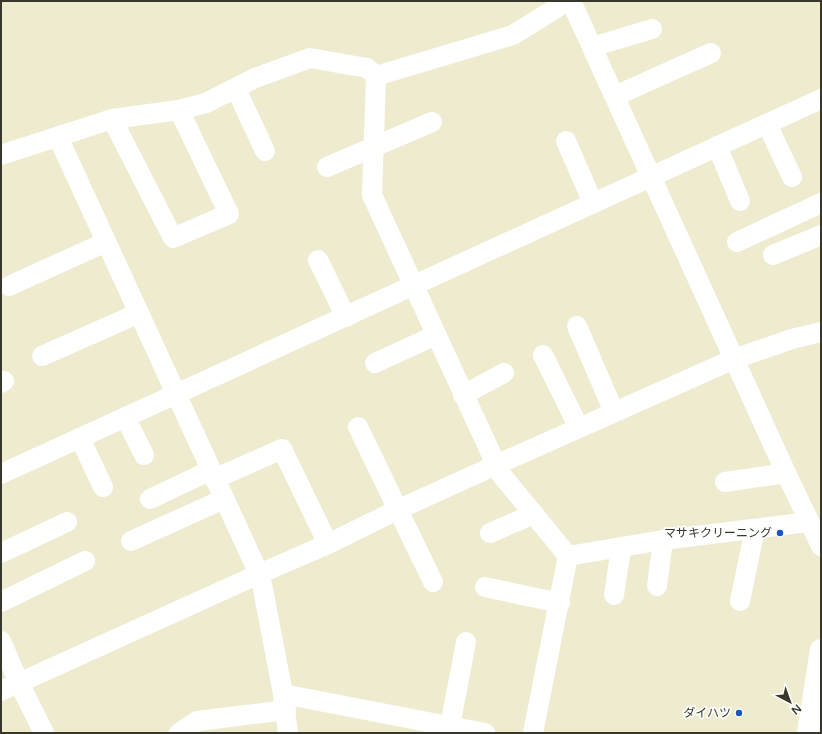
<svg xmlns="http://www.w3.org/2000/svg" width="822" height="734" font-family="'Varela Round','Noto Sans JP',sans-serif">
  <style>
    .lines { fill: none; stroke-linecap: round; stroke-linejoin: round }
    .minor { stroke: #fff; stroke-width: 20 }
    .highway { stroke: #fff; stroke-width: 22 }
    .poi-dot { fill: #1c56c2; stroke: #fff; stroke-width: 1.5 }
    .labels { text-anchor: middle; stroke-width: 3.5; stroke-linejoin: round; paint-order: stroke }
    .poi-label { font-size: 12px; fill: #38372c; stroke: #fff; text-anchor: end }
  </style>
  <rect width="100%" height="100%" fill="#eeebcf"/>
  <g class="lines">
    <g class="minor">
      <polyline points="571,1 786,473 821,546"/>
      <polyline points="592,47 652,29"/>
      <polyline points="376,76 513,35 558,7 564,1"/>
      <polyline points="236,89 265,151"/>
      <polyline points="615,96 711,53"/>
      <polyline points="112,119 173,238 229,214 179,110"/>
      <polyline points="767,124 792,177"/>
      <polyline points="58,137 259,574 263,589 283,694 288,733"/>
      <polyline points="566,141 593,203"/>
      <polyline points="717,146 740,201"/>
      <polyline points="1,155 112,119 179,110 206,103 255,78 310,58 367,68 376,76 372,195 500,473 568,556 533,733"/>
      <polyline points="327,167 432,122"/>
      <polyline points="737,242 821,203"/>
      <polyline points="773,255 821,235"/>
      <polyline points="318,260 346,317"/>
      <polyline points="9,286 106,242"/>
      <polyline points="577,326 614,412"/>
      <polyline points="543,355 579,428"/>
      <polyline points="42,356 139,313"/>
      <polyline points="375,363 436,335"/>
      <polyline points="1,383 4,381"/>
      <polyline points="463,395 504,373"/>
      <polyline points="125,417 144,455"/>
      <polyline points="358,427 433,582"/>
      <polyline points="80,438 103,487"/>
      <polyline points="1,474 821,99"/>
      <polyline points="214,479 282,449 328,544"/>
      <polyline points="725,482 786,473"/>
      <polyline points="150,499 211,470"/>
      <polyline points="490,533 534,514"/>
      <polyline points="131,541 224,499"/>
      <polyline points="1,553 67,522"/>
      <polyline points="568,556 663,540 808,522"/>
      <polyline points="657,586 663,540"/>
      <polyline points="485,587 560,603"/>
      <polyline points="614,595 621,548"/>
      <polyline points="740,601 755,529"/>
      <polyline points="1,602 85,561"/>
      <polyline points="1,641 19,683 44,733"/>
      <polyline points="1,691 259,574 328,544 397,510 496,465 734,359 792,339 821,332"/>
      <polyline points="283,694 485,733"/>
      <polyline points="450,726 466,642"/>
      <polyline points="179,733 197,721 286,710"/>
    </g>
    <polyline class="highway" points="808,733 821,650"/>
  </g>
  <g class="poi-dot">
    <circle cx="780" cy="533" r="4"/>
    <circle cx="739" cy="713" r="4"/>
  </g>
  <g class="labels">
    <g class="poi-label">
      <text x="772" y="537">マサキクリーニング</text>
      <text x="731" y="717">ダイハツ</text>
    </g>
  </g>
  <rect width="822" height="734" fill="none" stroke="#38372c" stroke-width="4"/>
  <g transform="translate(790 702) rotate(139)" stroke="#ffffff" stroke-width="3" paint-order="stroke">
  <path d="M0-3L7 15L0 10L-7 15Z" fill="#38372c"/>
  <text y="-6" font-size="11" font-weight="bold" text-anchor="middle" fill="#38372c">N</text>
  </g>
</svg>
